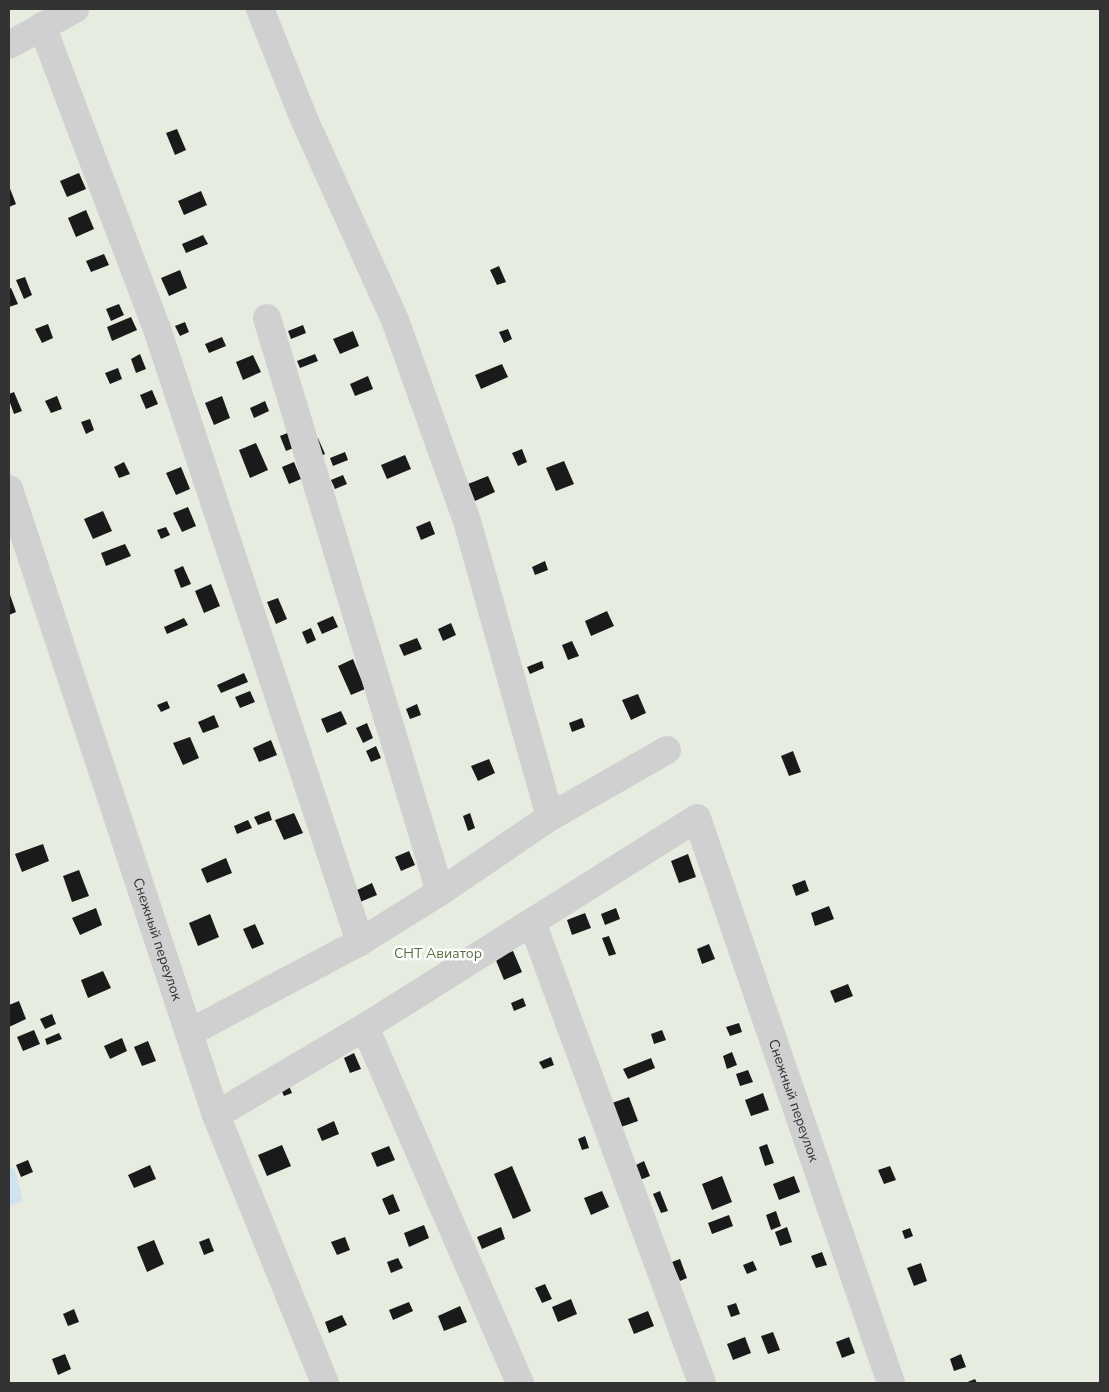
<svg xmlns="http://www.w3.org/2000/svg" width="1109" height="1392" font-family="'Nunito Sans',sans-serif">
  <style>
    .green { fill: #e6ecdf }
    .water { fill: #cfe2ee }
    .building { fill: #1a1a1a }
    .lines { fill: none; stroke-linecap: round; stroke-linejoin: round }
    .minor { stroke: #d0d0d0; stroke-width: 28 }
    .labels { text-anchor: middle; stroke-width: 5; stroke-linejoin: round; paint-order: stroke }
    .street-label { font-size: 14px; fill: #333; stroke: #fff }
    .park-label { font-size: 14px; fill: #56703f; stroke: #fff }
  </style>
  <rect width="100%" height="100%" fill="#fff"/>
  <rect class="green" x="9" y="9" width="1091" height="1374"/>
  <polygon class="water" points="9,1165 15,1170 23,1201 9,1206"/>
  <g class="building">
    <polygon points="177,129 186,150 175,155 166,133"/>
    <polygon points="79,173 86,189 67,197 60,181"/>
    <polygon points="9,186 16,204 9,207"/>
    <polygon points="201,191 207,205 184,215 178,201"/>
    <polygon points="86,210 94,229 76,237 68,218"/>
    <polygon points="203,235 208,244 186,253 182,244"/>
    <polygon points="104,254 109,265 91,272 86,261"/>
    <polygon points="499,266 506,282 497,285 490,270"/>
    <polygon points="180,270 187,288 169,296 161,278"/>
    <polygon points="25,277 32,295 24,299 16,280"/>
    <polygon points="11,288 18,304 9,307 9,289"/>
    <polygon points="119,304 124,315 111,321 106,309"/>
    <polygon points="131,317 137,330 112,341 107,327"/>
    <polygon points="185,322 189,332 180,336 175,326"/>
    <polygon points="48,324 53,338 42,343 35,329"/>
    <polygon points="303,325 306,333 291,339 288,331"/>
    <polygon points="508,329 512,339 504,343 499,332"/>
    <polygon points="353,331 359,346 340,354 333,339"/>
    <polygon points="222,337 226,346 209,353 205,344"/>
    <polygon points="140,354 146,369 136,373 131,359"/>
    <polygon points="315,354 318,361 300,368 297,361"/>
    <polygon points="253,355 261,372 243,380 236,362"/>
    <polygon points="502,364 508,377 481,389 475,375"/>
    <polygon points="118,368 122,379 110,384 105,373"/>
    <polygon points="368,376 373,389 355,396 350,384"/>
    <polygon points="152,390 158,404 146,409 140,395"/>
    <polygon points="14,392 22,411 14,414 9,400 9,394"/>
    <polygon points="57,396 62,409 51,413 45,401"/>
    <polygon points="222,396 230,418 214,425 205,403"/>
    <polygon points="265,401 269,411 254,418 250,408"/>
    <polygon points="90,419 94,430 86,434 81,422"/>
    <polygon points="290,432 296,447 286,451 280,436"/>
    <polygon points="318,438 325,454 316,458 309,442"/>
    <polygon points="256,443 268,470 250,478 239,450"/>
    <polygon points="522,449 527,462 518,466 512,453"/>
    <polygon points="345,452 348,460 333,466 330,458"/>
    <polygon points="405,455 411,469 387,479 381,465"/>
    <polygon points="564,461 574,484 556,491 546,468"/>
    <polygon points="124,462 130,474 119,478 114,467"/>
    <polygon points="294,462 301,479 289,484 282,467"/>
    <polygon points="181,467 190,489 176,495 166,473"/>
    <polygon points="343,475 347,484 335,489 331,480"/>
    <polygon points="488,476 495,492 475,501 468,484"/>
    <polygon points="188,507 196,526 182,532 173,513"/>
    <polygon points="103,511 112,531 93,539 84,519"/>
    <polygon points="430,521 435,534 421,540 416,527"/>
    <polygon points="166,527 170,535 161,539 157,530"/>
    <polygon points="125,544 131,556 106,566 101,553"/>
    <polygon points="545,561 548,570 535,575 532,567"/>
    <polygon points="183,566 191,584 181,588 174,570"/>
    <polygon points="211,584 220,606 204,613 195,591"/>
    <polygon points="9,592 16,612 9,615"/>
    <polygon points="278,598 287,619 276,624 267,602"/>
    <polygon points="607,611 614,626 591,636 585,621"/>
    <polygon points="333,616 338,627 322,634 317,623"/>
    <polygon points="184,618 188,625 167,634 164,627"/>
    <polygon points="451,623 456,635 443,641 438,629"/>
    <polygon points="311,628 316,640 307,644 302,632"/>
    <polygon points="417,638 422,649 404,656 399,645"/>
    <polygon points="572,641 579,656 568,660 562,645"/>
    <polygon points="353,659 365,689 351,695 338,666"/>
    <polygon points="542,661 544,668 530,674 527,667"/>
    <polygon points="244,673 248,682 221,693 217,685"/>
    <polygon points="250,691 255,702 240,708 235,697"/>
    <polygon points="638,694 646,713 631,720 622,700"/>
    <polygon points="167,701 170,708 161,712 157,705"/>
    <polygon points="417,704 421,715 410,719 406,709"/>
    <polygon points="341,711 347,724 327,733 321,719"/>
    <polygon points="214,715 219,727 203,733 198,722"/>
    <polygon points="582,718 585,727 572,732 569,723"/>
    <polygon points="367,723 373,738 363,743 356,728"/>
    <polygon points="190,737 199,758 183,765 173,743"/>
    <polygon points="271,740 277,755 259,762 253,748"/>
    <polygon points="376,746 381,758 371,762 366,751"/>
    <polygon points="793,751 801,772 789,776 781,756"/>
    <polygon points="489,759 495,773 478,781 471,766"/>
    <polygon points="269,811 272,820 258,825 254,817"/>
    <polygon points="294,813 303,833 284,840 275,820"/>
    <polygon points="470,813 475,828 468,831 463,816"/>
    <polygon points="248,820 252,828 237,834 234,826"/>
    <polygon points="43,844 49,861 22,872 15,854"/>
    <polygon points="409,851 415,865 401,871 395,857"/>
    <polygon points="688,854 696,877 679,883 671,861"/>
    <polygon points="226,858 232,873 207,883 201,869"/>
    <polygon points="79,870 89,896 72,902 63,876"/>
    <polygon points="805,880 809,891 796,896 792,885"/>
    <polygon points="372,883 377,895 360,902 355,891"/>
    <polygon points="829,906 834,919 815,926 811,913"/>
    <polygon points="96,908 102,925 80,935 72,918"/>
    <polygon points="616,908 620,919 605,925 601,914"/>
    <polygon points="585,913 591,928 572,935 567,920"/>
    <polygon points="210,914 219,937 198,946 189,923"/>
    <polygon points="255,924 264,944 252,949 243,929"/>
    <polygon points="609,936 616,954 609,956 602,938"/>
    <polygon points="709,944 715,959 702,964 697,949"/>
    <polygon points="513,951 522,972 504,980 495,958"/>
    <polygon points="103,971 111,988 88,998 81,980"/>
    <polygon points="848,984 853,996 835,1003 830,991"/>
    <polygon points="523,998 526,1006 514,1011 511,1003"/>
    <polygon points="19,1001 26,1019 9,1027 9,1005"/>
    <polygon points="52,1014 56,1024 45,1029 40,1019"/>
    <polygon points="739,1023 742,1032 730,1036 726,1027"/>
    <polygon points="34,1030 40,1044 23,1051 17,1037"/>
    <polygon points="662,1030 666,1040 654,1044 651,1034"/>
    <polygon points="59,1033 62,1039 47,1045 45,1039"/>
    <polygon points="122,1038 127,1051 110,1059 104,1046"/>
    <polygon points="148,1041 156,1061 142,1066 134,1047"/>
    <polygon points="732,1052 737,1065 727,1069 723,1056"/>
    <polygon points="354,1053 361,1069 350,1073 344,1058"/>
    <polygon points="551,1057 554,1065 543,1069 539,1062"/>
    <polygon points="651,1058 655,1068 628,1079 623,1069"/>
    <polygon points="748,1070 753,1082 740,1086 736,1074"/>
    <polygon points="287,1081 292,1093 284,1096 279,1085"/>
    <polygon points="763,1093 769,1110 751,1116 745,1100"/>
    <polygon points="629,1097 638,1121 621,1127 612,1103"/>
    <polygon points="334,1121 339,1134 322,1141 317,1129"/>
    <polygon points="585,1136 589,1148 582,1150 578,1139"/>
    <polygon points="767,1144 774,1163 765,1166 759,1147"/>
    <polygon points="282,1145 291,1166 267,1176 258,1155"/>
    <polygon points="389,1146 395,1160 377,1167 371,1153"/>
    <polygon points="28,1160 33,1172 21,1177 16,1165"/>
    <polygon points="644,1161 650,1176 640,1180 634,1166"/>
    <polygon points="150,1165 156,1179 134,1188 128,1175"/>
    <polygon points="512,1166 531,1211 513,1219 494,1174"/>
    <polygon points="890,1166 896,1180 884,1184 878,1170"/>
    <polygon points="722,1176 732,1202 712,1210 702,1184"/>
    <polygon points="794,1176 800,1192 779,1200 773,1184"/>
    <polygon points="602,1191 609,1207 591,1215 584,1198"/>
    <polygon points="660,1191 668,1211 661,1213 653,1194"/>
    <polygon points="393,1194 400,1211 389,1215 382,1199"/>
    <polygon points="776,1211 781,1226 771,1230 766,1215"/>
    <polygon points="729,1215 733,1226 712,1234 708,1223"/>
    <polygon points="424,1225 429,1238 409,1247 404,1233"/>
    <polygon points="501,1227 505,1239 482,1249 477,1237"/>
    <polygon points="787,1227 792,1242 780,1246 775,1232"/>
    <polygon points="910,1228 913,1236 905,1239 902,1231"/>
    <polygon points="345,1237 350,1250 337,1255 331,1242"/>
    <polygon points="209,1238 214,1251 204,1255 199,1242"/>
    <polygon points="154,1240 164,1264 147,1272 137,1247"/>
    <polygon points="822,1252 827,1265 816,1268 811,1256"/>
    <polygon points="398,1258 403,1268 391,1273 387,1262"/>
    <polygon points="680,1259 687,1278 680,1281 672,1262"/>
    <polygon points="753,1261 757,1270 747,1274 743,1265"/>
    <polygon points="921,1263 927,1281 914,1286 907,1268"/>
    <polygon points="545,1284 552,1299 542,1303 535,1288"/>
    <polygon points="571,1299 577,1314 558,1322 552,1307"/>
    <polygon points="409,1302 413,1311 393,1320 389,1310"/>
    <polygon points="736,1303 740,1314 731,1317 727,1306"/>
    <polygon points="460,1306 467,1322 444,1331 438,1316"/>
    <polygon points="74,1309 79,1322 68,1326 63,1314"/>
    <polygon points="648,1311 654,1326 634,1334 628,1319"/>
    <polygon points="342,1315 347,1325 329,1333 325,1322"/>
    <polygon points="773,1332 780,1350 768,1354 761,1336"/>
    <polygon points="745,1337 751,1353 733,1360 727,1344"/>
    <polygon points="849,1337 855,1353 842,1358 836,1342"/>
    <polygon points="65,1354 71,1369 58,1375 52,1359"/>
    <polygon points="961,1354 966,1367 954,1371 950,1359"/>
    <polygon points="975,1379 977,1383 965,1383"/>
  </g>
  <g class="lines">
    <g class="minor">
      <polyline points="260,9 304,119 395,320 467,521 550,817"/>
      <polyline points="42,26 157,329 360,942"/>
      <polyline points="9,45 75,9"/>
      <polyline points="267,318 440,892"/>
      <path id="s1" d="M9 489 216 1115 325 1383"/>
      <polyline points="532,922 702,1383"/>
      <polyline points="365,1027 520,1383"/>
      <polyline points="189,1033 360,942 440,892 550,817 667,750"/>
      <path id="s2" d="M216 1115 365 1027 697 818 891 1383"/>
    </g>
  </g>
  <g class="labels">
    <g class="street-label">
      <text dy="5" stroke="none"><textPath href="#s1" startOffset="474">Снежный переулок</textPath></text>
      <text dy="5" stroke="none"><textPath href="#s2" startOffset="864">Снежный переулок</textPath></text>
    </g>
    <g class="park-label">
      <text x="438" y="958">СНТ Авиатор</text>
    </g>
  </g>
  <rect width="1109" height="1392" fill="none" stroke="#333333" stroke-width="20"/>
</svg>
